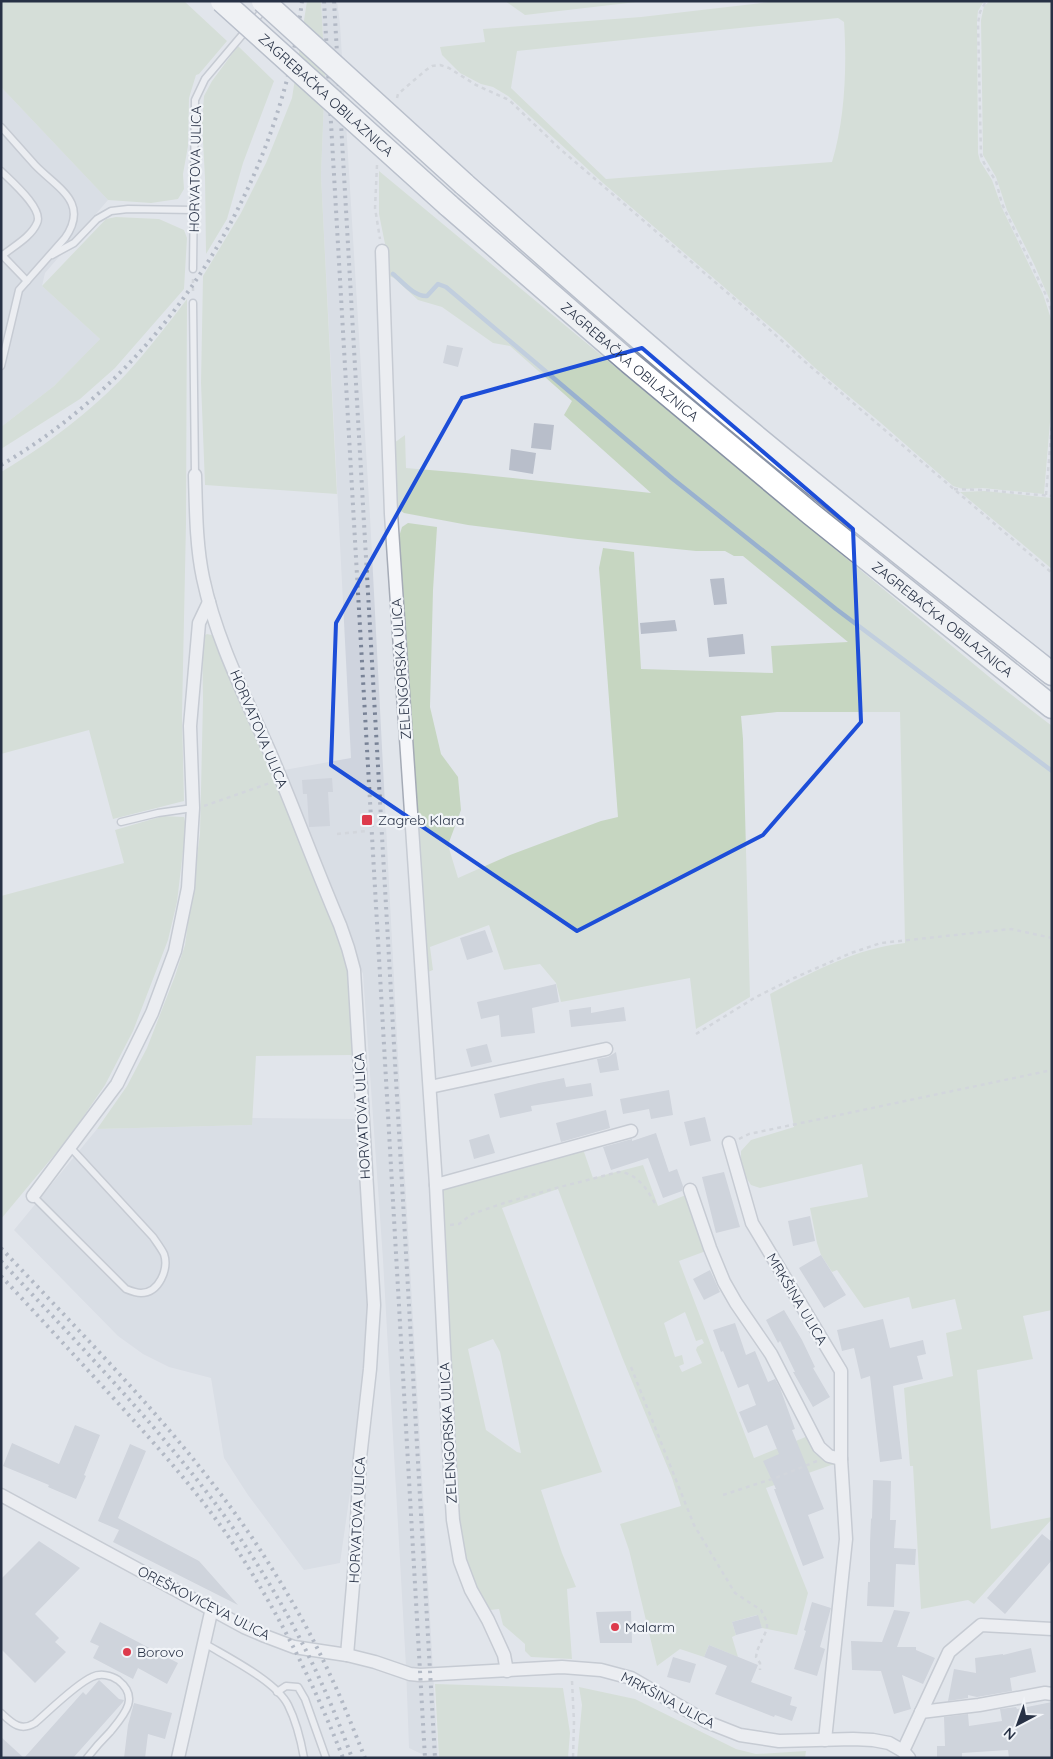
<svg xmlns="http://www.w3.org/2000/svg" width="1053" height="1759" font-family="Quicksand,sans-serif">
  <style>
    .built { fill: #cfd4de }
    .green { fill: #c6d6c1; fill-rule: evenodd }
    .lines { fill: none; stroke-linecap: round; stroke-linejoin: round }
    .stream { stroke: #99b1cf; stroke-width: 4.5 }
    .building { fill: #b8beca }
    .service-casing { stroke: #a5abb6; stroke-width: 9 }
    .minor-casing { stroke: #a5abb6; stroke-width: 15 }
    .motorway-casing { stroke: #8791a4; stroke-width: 25 }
    .path { stroke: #bfc3ca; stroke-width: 2.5; stroke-dasharray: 4 4; stroke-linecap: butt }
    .service { stroke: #f5f6f9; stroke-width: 6 }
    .minor { stroke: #f5f6f9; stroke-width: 12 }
    .motorway { stroke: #fff; stroke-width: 22 }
    .rail { stroke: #798397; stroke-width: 4; stroke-dasharray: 2.5 5; stroke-linecap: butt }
    .motorway-bridge-casing { stroke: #8791a4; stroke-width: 25; stroke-linecap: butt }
    .motorway-bridge { stroke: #fff; stroke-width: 22 }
    .marked { fill: none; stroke: #1d4ed8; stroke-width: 4; stroke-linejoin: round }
    .poi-dot { fill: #dd3a4c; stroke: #f1f4f8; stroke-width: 2 }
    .labels { text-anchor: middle; stroke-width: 4.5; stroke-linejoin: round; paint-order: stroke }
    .street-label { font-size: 14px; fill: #273145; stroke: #f1f4f8 }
    .poi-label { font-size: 14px; fill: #273145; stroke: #f1f4f8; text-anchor: start }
  </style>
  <rect width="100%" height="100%" fill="#e1e5eb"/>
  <g class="built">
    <polygon points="321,1 337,1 340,24 370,516 398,1056 438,1758 430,1758 409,1748 406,1667 383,1260 363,974 305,828 284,770 351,758 321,175 325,76"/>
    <polygon points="1,87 108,200 45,273 42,286 100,339 54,386 1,427"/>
    <polygon points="252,1118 360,1119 369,1310 358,1437 340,1563 304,1570 248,1495 224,1458 211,1378 169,1367 143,1354 118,1336 14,1230 97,1129 252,1125"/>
  </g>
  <g class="green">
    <polygon points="1,1 184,1 227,41 199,74 196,75 189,98 188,146 183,174 184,189 178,199 151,203 108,200 1,87"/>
    <polygon points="307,1 321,1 325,75 321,175 337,494 205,485 201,383 203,276 241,213 266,163 292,98"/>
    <polygon points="505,1 645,1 525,15"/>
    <path d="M778 1H984L978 11 977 20 978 153 980 161 992 180 1002 208 1043 294 1052 322V398L1044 494 982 488 963 489 953 486 881 423 814 367 781 336 603 183 508 96 493 87 481 84 460 73 442 55 440 47 485 42 483 29 641 17ZM838 18 844 22C847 67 845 119 832 162L606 179 511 88 517 51Z"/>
    <polygon points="990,1 1052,1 1052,305 1034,264 1007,210 996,177 983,155 981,20 984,6"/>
    <polygon points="238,46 274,81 243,163 227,219 206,254 205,178 202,123 204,96 212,81"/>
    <path d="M379 171 999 685 1052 726V1310L1023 1316 1033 1359 977 1370 991 1529 1052 1517V1519L974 1604 968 1600 921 1609 913 1466H910L904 1388 953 1376 946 1333 962 1329 955 1299 912 1309 909 1297 864 1308 837 1270 832 1272 821 1255 817 1243 810 1208 868 1197 862 1164 760 1188 751 1185 741 1170V1151L751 1140 794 1127 770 994C812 972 857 948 905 943L900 712H777L741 716 743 739 750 997 696 1029 690 978 561 1002 556 983 540 964 504 970 489 925 430 947 433 970 428 972 426 970 398 540 402 527 408 523 437 527 433 590 430 707 441 754 458 777 461 810 448 845 458 878 510 855 601 821 618 817 599 568 603 548 634 552 641 669 773 673 771 646 848 642 743 556H734L725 551H696L578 539 468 525 404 513 398 509 396 504 394 443 405 435 406 468 465 473 651 493 564 415 572 401 510 346 493 343 442 307 418 300 394 278 385 274 386 249 379 214Z"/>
    <polygon points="116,217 159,219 184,230 187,238 184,289 115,368 80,399 1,449 1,427 54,386 100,339 42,286 106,219"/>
    <path d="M187 299 186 524 182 715 184 801 113 819 89 730 1 754V472C44 447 93 410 127 373 148 350 168 324 187 299Z"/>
    <polygon points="985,491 1052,498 1052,569 960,492"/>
    <polygon points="207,634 216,636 326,904 347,964 354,1055 256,1056 252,1125 97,1129 127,1086 147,1048 175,976 185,945 200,834 203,700 202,637"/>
    <polygon points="163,816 184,817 186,826 177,902 168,940 133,1031 105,1085 70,1136 1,1219 1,896 124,863 115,830"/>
    <path d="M583 1149 593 1178 643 1165 658 1206 686 1195 706 1251 679 1261 754 1458 808 1436 817 1452 834 1464 766 1488 808 1593 797 1635 762 1628 757 1615 732 1622 736 1635 732 1637 738 1657 709 1645 704 1657 680 1649 657 1666 629 1550 620 1524 681 1506 672 1478 622 1357 558 1189 502 1208 602 1472 541 1490 562 1553 576 1587 567 1589 572 1659 531 1657 525 1651V1644L503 1625 499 1609 490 1610C485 1606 482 1600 479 1594 465 1567 462 1550 458 1520L442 1192 448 1187ZM685 1312 696 1341 702 1339 704 1343 697 1347 696 1350 702 1363 682 1372 679 1366 684 1364 682 1355 675 1357 664 1323ZM493 1339 500 1352 521 1453 517 1452 486 1430 468 1349Z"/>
    <polygon points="435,1684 563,1688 570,1733 568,1758 439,1758"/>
    <polygon points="579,1687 635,1699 736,1749 756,1754 806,1751 805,1758 577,1758 582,1705"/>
  </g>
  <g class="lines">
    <path class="stream" d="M393 274C402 281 414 297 427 296L438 284 446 287 673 479 836 609 1052 771"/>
  </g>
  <g class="building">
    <polygon points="447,345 463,348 458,367 443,363"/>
    <polygon points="534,423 554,425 551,450 531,448"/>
    <polygon points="511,449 536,453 533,474 509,470"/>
    <polygon points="724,578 727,604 714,605 710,579"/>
    <polygon points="675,620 677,631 641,634 640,623"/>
    <polygon points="743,634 745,654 709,657 707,638"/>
    <polygon points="332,778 333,792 328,792 330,826 309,827 307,794 303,794 302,780"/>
    <polygon points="485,930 493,952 467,960 460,938"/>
    <polygon points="556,984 559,1002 532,1008 535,1033 501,1037 499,1015 481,1019 477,1002"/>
    <polygon points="591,1007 591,1013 624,1007 626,1021 571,1027 569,1010"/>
    <polygon points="487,1044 492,1062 471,1067 466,1049"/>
    <polygon points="616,1052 619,1070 600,1073 597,1059 608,1057"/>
    <polygon points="564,1078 566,1087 591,1083 593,1096 531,1106 532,1111 500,1118 494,1094 539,1083"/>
    <polygon points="669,1090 673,1115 651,1119 649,1109 623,1114 620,1099"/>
    <polygon points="606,1110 610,1128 561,1142 556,1123"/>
    <polygon points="705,1117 711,1141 690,1146 684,1122"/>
    <polygon points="656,1133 669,1172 677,1169 683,1186 682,1191 663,1198 648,1158 611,1170 603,1147 632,1139 632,1141"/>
    <polygon points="489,1134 495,1153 474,1159 469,1140"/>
    <polygon points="724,1172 740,1227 716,1233 702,1177"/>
    <polygon points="810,1216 815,1241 793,1246 788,1221"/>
    <polygon points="821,1255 846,1295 824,1308 799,1268"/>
    <polygon points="710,1270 720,1292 704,1300 693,1279"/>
    <polygon points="784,1310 802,1340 815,1367 813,1368 830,1397 813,1407 793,1372 795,1372 780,1341 778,1343 766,1320"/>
    <polygon points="883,1319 890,1348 923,1340 926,1354 917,1356 923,1379 893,1386 902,1459 880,1462 870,1376 861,1379 854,1348 842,1351 837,1330"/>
    <polygon points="735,1323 746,1355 755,1351 768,1382 775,1379 780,1388 795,1429 792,1430 824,1509 808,1515 824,1558 803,1566 774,1489 776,1489 763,1461 779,1454 767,1425 748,1433 739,1412 756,1405 748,1384 738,1388 723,1351 721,1352 713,1330"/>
    <polygon points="75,1425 100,1435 84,1475 86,1476 76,1499 48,1487 49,1485 3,1466 12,1443 59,1464"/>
    <polygon points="130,1444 146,1451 118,1518 199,1561 238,1605 113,1542 119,1530 98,1521"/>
    <polygon points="873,1480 891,1481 890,1520 896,1520 894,1548 916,1549 915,1565 896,1564 894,1607 867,1606 868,1582 870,1582 870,1543 871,1518 872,1519"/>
    <polygon points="1042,1534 1052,1542 1052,1560 1005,1614 987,1598"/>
    <polygon points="39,1541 80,1568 35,1614 59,1638 55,1642 66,1652 35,1683 1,1649 1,1579"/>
    <polygon points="812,1602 831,1608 820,1647 825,1649 817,1676 794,1669 806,1631 804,1630"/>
    <polygon points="894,1610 910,1612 897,1647 916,1647 916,1650 935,1658 923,1684 902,1675 911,1709 894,1714 881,1671 852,1670 851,1641 882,1642"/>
    <polygon points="631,1611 632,1643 600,1643 596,1612"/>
    <polygon points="758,1615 762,1628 736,1635 732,1622"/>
    <polygon points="100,1622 178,1663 167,1684 138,1668 133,1679 93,1658 99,1646 90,1642"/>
    <polygon points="709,1645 758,1665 751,1682 792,1697 790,1705 797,1707 792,1721 775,1715 774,1717 715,1694 727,1666 704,1657"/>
    <polygon points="1031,1648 1036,1672 1010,1678 1012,1691 977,1697 968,1695 968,1698 948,1701 954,1669 976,1673 975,1658 1003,1654 1003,1655"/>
    <polygon points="673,1657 696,1664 690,1683 667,1677"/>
    <polygon points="99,1680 119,1699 124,1700 123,1702 73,1758 24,1758 83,1692 86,1695"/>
    <polygon points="1052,1702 1052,1729 1050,1729 1052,1758 1009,1758 1008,1750 962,1753 962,1758 937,1758 937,1746 945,1746 944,1717 968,1714 969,1726 1002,1721 1000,1709 1016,1707 1017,1709"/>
    <polygon points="134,1703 172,1713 165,1739 148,1734 145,1758 124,1758 128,1725"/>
    <polygon points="1,1737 24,1758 1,1758"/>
  </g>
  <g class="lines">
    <g class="service-casing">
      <g id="service">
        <path d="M1 127C13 140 24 153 35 165 57 188 90 202 65 238L19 290 1 366"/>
        <path d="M1 171C11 181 44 209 37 223 31 237 14 246 3 255"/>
        <polyline points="1,254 27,281"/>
        <polyline points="52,255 74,243 97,219 111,211 128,209 194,210"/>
        <polyline points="193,269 195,100 205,79 259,15 263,6"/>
        <polyline points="193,303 195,475"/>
        <polyline points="121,822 158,813 193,808"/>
        <path d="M33 1196 126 1289C131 1291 137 1293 141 1293 159 1293 169 1269 164 1254 161 1248 157 1243 153 1237L70 1147"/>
        <path d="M204 1643C227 1657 276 1681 288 1705 296 1721 301 1741 304 1758"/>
        <polyline points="277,1692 286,1686 298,1687 305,1699 326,1758"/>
        <path d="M1 1713C12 1723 20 1732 35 1723 49 1711 76 1684 92 1677 100 1673 111 1675 118 1680 141 1698 123 1716 110 1732 102 1740 94 1749 87 1758"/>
      </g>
    </g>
    <g class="minor-casing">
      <g id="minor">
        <polyline points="382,251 391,514 436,1185 450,1470 453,1520 460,1561 471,1590 488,1620 504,1655 507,1671"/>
        <path d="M195 475C196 509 196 545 203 578 216 640 246 698 271 755 295 811 316 869 340 925L348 948 354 970 374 1305 370 1369 360 1458 355 1562 347 1655"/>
        <polyline points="430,1087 606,1049"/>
        <polyline points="729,1143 752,1223 841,1371 841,1459 846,1539 825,1740"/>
        <polyline points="436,1185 631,1131"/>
        <polyline points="690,1190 710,1248 724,1282 736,1303 771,1354 819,1447 829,1456 841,1459"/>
        <polyline points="33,1196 117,1084 152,1013 175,951 188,888 193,808 190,726 199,623 209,602"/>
        <polyline points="1,1495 244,1627 265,1636 294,1647 347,1655 375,1662 410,1674 420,1675 562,1667 601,1670 631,1678 707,1722 740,1735 779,1741 853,1739 873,1740 889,1743 903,1751 909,1758"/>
        <polyline points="921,1712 979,1705 1045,1693 1052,1694"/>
        <polyline points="903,1751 949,1652 981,1625 1052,1629"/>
        <polyline points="178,1758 212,1608"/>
      </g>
    </g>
    <g class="motorway-casing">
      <g id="motorway">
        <path d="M464 184C524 237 584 291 646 344 778 458 915 565 1052 674"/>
        <path id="s1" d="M448 205 630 363 811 514 1052 707"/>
      </g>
    </g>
    <g class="path">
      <polyline points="985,3 980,12 978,23 981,155 984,163 996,181 1002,204 1045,293 1052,313"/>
      <polyline points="397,98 398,94 426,70 432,66 440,65 449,68 476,85 509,100 559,148 759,320 804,361 1052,573"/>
      <polyline points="377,165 375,208 380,239"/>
      <polyline points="193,279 193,294"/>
      <polyline points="954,489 984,490 1052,496"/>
      <polyline points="1046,495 1052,424"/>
      <polyline points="204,806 270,783"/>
      <polyline points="337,834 367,831"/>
      <polyline points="696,1034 756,997 794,978 851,953 881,943 1011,929 1052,938"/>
      <polyline points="739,1139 749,1134 1052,1070"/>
      <path d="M450 1225 459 1224 472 1214 504 1203 556 1188 619 1172C638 1173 648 1191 656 1205"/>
      <polyline points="631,1367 694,1525 735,1593 761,1610 767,1622 767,1629 757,1651 756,1657 760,1663 760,1670"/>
      <polyline points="723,1495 778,1477 817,1461"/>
      <polyline points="572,1681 574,1722 573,1758"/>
    </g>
    <use href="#service" class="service"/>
    <use href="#minor" class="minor"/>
    <use href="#motorway" class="motorway"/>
    <g class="rail">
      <polyline points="324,1 425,1758"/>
      <polyline points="334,1 435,1758"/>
      <path d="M1 465C165 370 279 188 302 1"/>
      <path d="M1 1248C89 1342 181 1433 253 1539 282 1583 310 1630 331 1677 344 1704 354 1731 365 1758"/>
      <path d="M1 1261C68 1333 137 1404 198 1481 264 1564 316 1658 352 1758"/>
      <path d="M1 1276C43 1321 85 1367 127 1413 163 1453 199 1494 230 1539 276 1608 313 1681 343 1758"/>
    </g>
    <g class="motorway-bridge-casing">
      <g id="motorway-bridge">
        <path id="s2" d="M222 1 448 205"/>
        <polyline points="263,1 464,184"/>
      </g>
    </g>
    <use href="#motorway-bridge" class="motorway-bridge"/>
  </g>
  <path d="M0 0H1053V1759H0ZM642 348 853 529 861 722 763 835 577 931 331 765 336 623 462 398Z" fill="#e1e5eb" fill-opacity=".55" fill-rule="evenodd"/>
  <path class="marked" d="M642 348 853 529 861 722 763 835 577 931 331 765 336 623 462 398Z"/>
  <g class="poi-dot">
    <rect x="361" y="814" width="12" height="12" rx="2.5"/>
    <circle cx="615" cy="1627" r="5"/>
    <circle cx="127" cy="1652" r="5"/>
  </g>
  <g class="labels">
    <g class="street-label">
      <text dy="5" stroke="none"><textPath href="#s2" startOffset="140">ZAGREBAČKA OBILAZNICA</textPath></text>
      <text transform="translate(195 169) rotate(-89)" y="5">HORVATOVA ULICA</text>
      <text dy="5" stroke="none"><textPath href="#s1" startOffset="240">ZAGREBAČKA OBILAZNICA</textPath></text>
      <text dy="5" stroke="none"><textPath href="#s1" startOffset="645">ZAGREBAČKA OBILAZNICA</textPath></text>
      <text transform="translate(401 669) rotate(-94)" y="5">ZELENGORSKA ULICA</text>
      <text transform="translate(259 729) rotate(67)" y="5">HORVATOVA ULICA</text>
      <text transform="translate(362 1116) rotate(-93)" y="5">HORVATOVA ULICA</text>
      <text transform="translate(797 1299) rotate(59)" y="5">MRKŠINA ULICA</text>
      <text transform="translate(448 1433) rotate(-93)" y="5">ZELENGORSKA ULICA</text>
      <text transform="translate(357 1520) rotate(-87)" y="5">HORVATOVA ULICA</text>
      <text transform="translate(204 1603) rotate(27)" y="5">OREŠKOVIĆEVA ULICA</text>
      <text transform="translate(668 1700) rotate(28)" y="5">MRKŠINA ULICA</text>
    </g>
    <g class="poi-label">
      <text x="378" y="825">Zagreb Klara</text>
      <text x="625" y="1632">Malarm</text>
      <text x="137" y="1657">Borovo</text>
    </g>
  </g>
  <rect width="1053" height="1759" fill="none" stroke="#273145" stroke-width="5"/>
  <g transform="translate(1018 1724) rotate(221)" stroke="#f1f4f8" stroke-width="4" paint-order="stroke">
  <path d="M0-4L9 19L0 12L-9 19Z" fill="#273145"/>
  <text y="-8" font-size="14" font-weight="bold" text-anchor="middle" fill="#273145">N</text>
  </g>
</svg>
